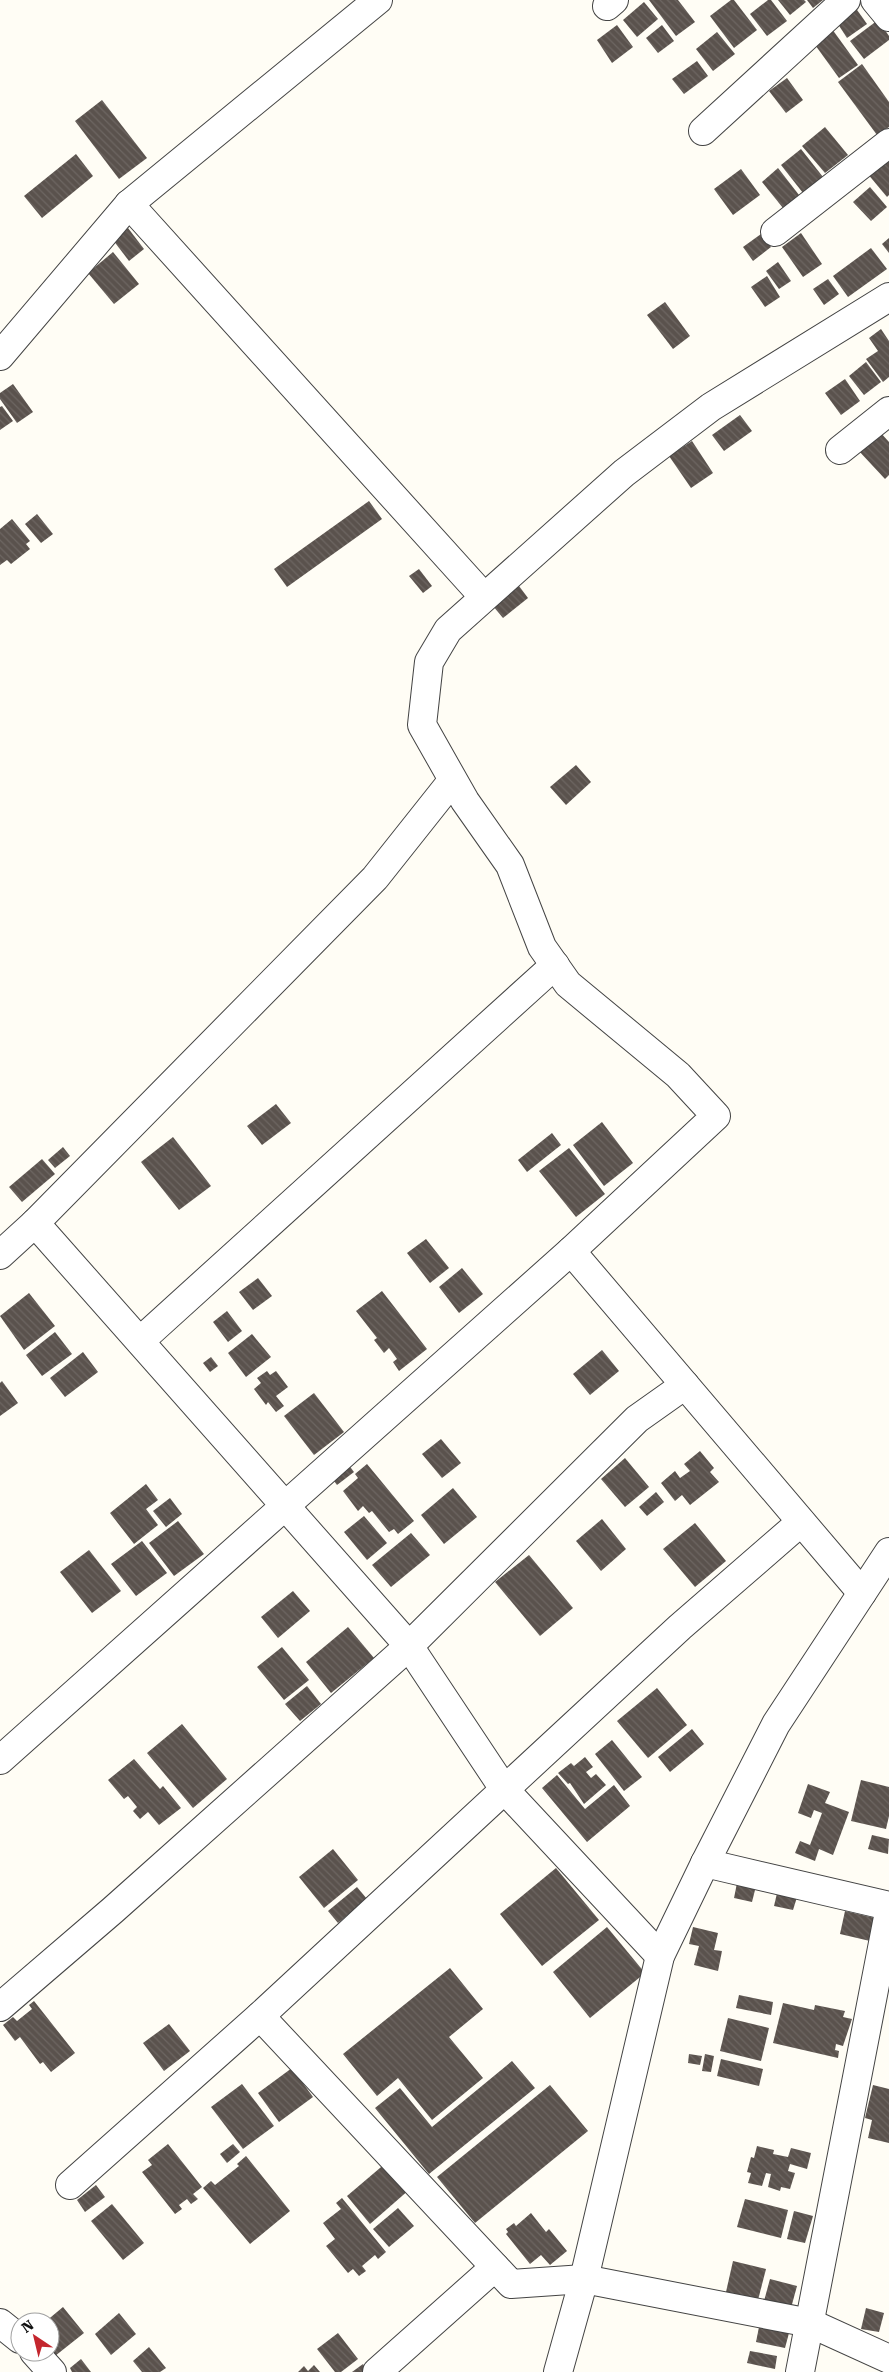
<svg xmlns="http://www.w3.org/2000/svg" width="889" height="2372" font-family="'Roboto Serif',serif">
  <style>
    .building { fill: url(#building-back-hatch) }
    .lines { fill: none; stroke-linecap: round; stroke-linejoin: round }
    .minor-casing { stroke: #444; stroke-width: 30 }
    .minor { stroke: #fff; stroke-width: 28 }
  </style>
  <defs>
    <pattern id="building-back-hatch" width="6" height="6" patternUnits="userSpaceOnUse" patternTransform="scale(1.25)"><rect width="6" height="6" fill="#5a524d"/><path d="M-1 5l2 2M0 0l6 6M5-1l2 2" fill="none" stroke="#6d6662"/></pattern>
  </defs>
  <rect width="100%" height="100%" fill="#fffdf5"/>
  <g class="building">
    <polygon points="649,0 678,0 695,22 676,36"/>
    <polygon points="731,0 734,0 757,30 734,48 710,16"/>
    <polygon points="768,0 771,0 787,21 767,36 750,14"/>
    <polygon points="778,0 804,0 806,2 790,15"/>
    <polygon points="807,0 823,0 813,8"/>
    <polygon points="644,2 658,19 637,37 623,20"/>
    <polygon points="855,7 867,24 847,38 836,21"/>
    <polygon points="878,20 889,36 889,40 864,59 850,41"/>
    <polygon points="617,25 633,47 612,63 597,40"/>
    <polygon points="662,25 674,41 658,53 646,38"/>
    <polygon points="832,29 858,65 839,78 813,42"/>
    <polygon points="717,32 735,54 713,71 696,49"/>
    <polygon points="697,61 708,76 684,94 672,79"/>
    <polygon points="862,64 889,102 889,127 877,135 838,82"/>
    <polygon points="787,78 803,100 786,113 769,91"/>
    <polygon points="102,100 147,158 119,179 75,121"/>
    <polygon points="825,127 848,155 825,173 802,146"/>
    <polygon points="801,149 823,177 803,193 781,165"/>
    <polygon points="76,154 93,176 42,218 24,196"/>
    <polygon points="889,155 889,195 887,197 867,173"/>
    <polygon points="778,168 799,195 783,208 762,182"/>
    <polygon points="741,169 760,195 733,215 714,189"/>
    <polygon points="870,187 887,207 871,221 853,202"/>
    <polygon points="128,228 144,249 129,261 113,240"/>
    <polygon points="801,233 822,264 803,277 782,247"/>
    <polygon points="761,234 771,247 753,261 743,247"/>
    <polygon points="889,238 889,253 882,244"/>
    <polygon points="871,248 887,269 848,297 833,276"/>
    <polygon points="113,252 139,284 114,304 88,273"/>
    <polygon points="778,262 791,281 779,289 766,271"/>
    <polygon points="767,276 780,297 765,307 751,287"/>
    <polygon points="828,279 839,294 824,305 813,289"/>
    <polygon points="665,302 690,336 673,349 647,315"/>
    <polygon points="881,329 889,341 889,377 883,382 866,359 878,351 869,338"/>
    <polygon points="866,362 881,382 864,395 849,376"/>
    <polygon points="845,379 860,401 841,415 825,393"/>
    <polygon points="13,384 33,412 17,423 0,399 0,393"/>
    <polygon points="2,406 13,421 0,430 0,407"/>
    <polygon points="740,415 752,431 724,451 712,435"/>
    <polygon points="879,431 889,442 889,475 885,479 858,450"/>
    <polygon points="692,441 713,473 691,488 669,456"/>
    <polygon points="369,501 382,519 287,587 274,569"/>
    <polygon points="37,514 53,534 41,543 25,524"/>
    <polygon points="12,519 30,541 26,544 30,549 11,564 7,560 0,565 0,529"/>
    <polygon points="419,569 432,586 423,593 409,576"/>
    <polygon points="519,586 528,598 503,618 493,606"/>
    <polygon points="576,765 591,782 566,805 550,787"/>
    <polygon points="276,1104 291,1123 262,1145 247,1126"/>
    <polygon points="602,1122 633,1163 604,1186 573,1145"/>
    <polygon points="552,1133 561,1145 527,1172 518,1160"/>
    <polygon points="173,1137 211,1186 179,1210 141,1162"/>
    <polygon points="63,1147 70,1156 55,1168 48,1160"/>
    <polygon points="569,1148 605,1194 576,1217 539,1171"/>
    <polygon points="42,1159 55,1174 22,1202 9,1187"/>
    <polygon points="426,1239 449,1268 430,1283 407,1253"/>
    <polygon points="462,1268 483,1294 459,1313 439,1287"/>
    <polygon points="258,1278 272,1296 253,1310 239,1292"/>
    <polygon points="382,1291 427,1349 399,1371 393,1362 397,1359 389,1348 384,1353 374,1340 377,1338 356,1311"/>
    <polygon points="29,1293 55,1326 24,1350 0,1316"/>
    <polygon points="227,1311 242,1331 228,1342 213,1322"/>
    <polygon points="55,1332 72,1354 42,1376 26,1355"/>
    <polygon points="252,1334 271,1357 246,1377 228,1353"/>
    <polygon points="602,1350 619,1371 590,1395 573,1374"/>
    <polygon points="83,1352 98,1372 65,1397 50,1378"/>
    <polygon points="211,1357 218,1366 210,1372 203,1363"/>
    <polygon points="267,1371 270,1375 276,1371 288,1387 276,1396 284,1406 276,1412 268,1402 266,1405 254,1389 261,1383 257,1378"/>
    <polygon points="2,1381 18,1403 0,1416 0,1383"/>
    <polygon points="314,1393 344,1432 314,1455 284,1416"/>
    <polygon points="441,1439 461,1463 442,1478 422,1454"/>
    <polygon points="700,1451 714,1468 710,1472 719,1482 690,1505 682,1495 675,1501 661,1483 675,1471 680,1478 690,1471 684,1464"/>
    <polygon points="625,1458 649,1487 625,1507 601,1479"/>
    <polygon points="348,1464 354,1472 337,1485 331,1477"/>
    <polygon points="367,1464 414,1521 398,1534 394,1529 389,1532 372,1511 369,1513 363,1506 358,1511 343,1491 358,1478 355,1474"/>
    <polygon points="146,1484 158,1500 146,1509 158,1525 134,1544 110,1513"/>
    <polygon points="453,1488 477,1517 444,1544 421,1515"/>
    <polygon points="656,1492 664,1502 647,1516 639,1507"/>
    <polygon points="170,1498 182,1514 166,1527 153,1511"/>
    <polygon points="364,1516 387,1543 367,1560 344,1532"/>
    <polygon points="602,1519 626,1549 601,1571 576,1541"/>
    <polygon points="178,1521 204,1554 174,1576 149,1543"/>
    <polygon points="695,1523 726,1561 695,1587 663,1549"/>
    <polygon points="411,1533 430,1555 391,1587 372,1565"/>
    <polygon points="142,1541 167,1573 136,1596 111,1564"/>
    <polygon points="89,1550 121,1591 92,1613 60,1572"/>
    <polygon points="529,1555 573,1608 540,1636 495,1582"/>
    <polygon points="293,1591 310,1611 278,1638 261,1617"/>
    <polygon points="348,1627 374,1658 331,1693 306,1662"/>
    <polygon points="282,1647 309,1680 284,1700 257,1667"/>
    <polygon points="307,1686 321,1704 300,1721 285,1704"/>
    <polygon points="657,1688 687,1725 648,1758 617,1721"/>
    <polygon points="182,1724 227,1779 193,1808 147,1753"/>
    <polygon points="692,1729 704,1744 670,1772 658,1757"/>
    <polygon points="612,1740 642,1777 624,1791 595,1754"/>
    <polygon points="585,1757 593,1767 586,1772 591,1778 596,1774 606,1785 584,1804 570,1783 568,1784 558,1773 571,1763 574,1766"/>
    <polygon points="134,1759 160,1789 163,1786 181,1808 159,1825 148,1812 140,1819 133,1811 137,1807 128,1796 124,1799 108,1780"/>
    <polygon points="557,1775 585,1809 614,1785 630,1806 587,1842 542,1788"/>
    <polygon points="861,1780 889,1787 889,1816 886,1829 851,1821"/>
    <polygon points="808,1784 830,1792 825,1803 849,1812 833,1855 819,1849 815,1861 795,1853 800,1841 810,1845 822,1813 814,1810 811,1818 798,1813"/>
    <polygon points="872,1835 889,1839 888,1854 868,1849"/>
    <polygon points="333,1849 358,1880 324,1908 299,1877"/>
    <polygon points="556,1868 599,1920 542,1966 500,1914"/>
    <polygon points="738,1878 757,1882 752,1902 734,1898"/>
    <polygon points="357,1887 367,1899 338,1923 328,1911"/>
    <polygon points="778,1889 798,1894 793,1910 774,1906"/>
    <polygon points="845,1911 875,1918 870,1941 840,1934"/>
    <polygon points="607,1927 645,1973 590,2018 553,1972"/>
    <polygon points="693,1927 718,1933 714,1950 722,1951 718,1971 694,1965 699,1946 689,1944"/>
    <polygon points="450,1968 483,2009 449,2037 483,2078 432,2120 398,2078 377,2096 343,2054"/>
    <polygon points="739,1995 773,2002 771,2015 736,2008"/>
    <polygon points="34,2001 75,2053 51,2072 43,2062 40,2064 20,2037 15,2041 3,2025 13,2017 17,2021 32,2009 29,2005"/>
    <polygon points="783,2003 814,2010 815,2005 845,2011 843,2017 852,2019 843,2046 836,2044 835,2050 839,2051 838,2058 773,2043"/>
    <polygon points="728,2018 769,2028 761,2061 720,2051"/>
    <polygon points="169,2024 190,2051 164,2071 143,2043"/>
    <polygon points="689,2054 702,2056 700,2065 688,2063"/>
    <polygon points="705,2054 714,2056 711,2072 702,2071"/>
    <polygon points="721,2059 763,2069 759,2086 717,2076"/>
    <polygon points="512,2061 535,2088 429,2174 375,2108 400,2088 432,2127"/>
    <polygon points="292,2068 313,2097 279,2122 258,2093"/>
    <polygon points="242,2084 274,2126 243,2149 211,2107"/>
    <polygon points="550,2085 588,2131 475,2223 437,2177"/>
    <polygon points="873,2085 889,2089 889,2143 868,2138 872,2120 865,2118"/>
    <polygon points="168,2144 202,2187 193,2194 198,2199 191,2204 187,2199 179,2205 182,2209 175,2214 142,2172 152,2165 148,2160"/>
    <polygon points="233,2144 240,2152 227,2163 220,2154"/>
    <polygon points="757,2146 774,2150 773,2154 788,2157 791,2148 811,2153 807,2169 790,2164 788,2171 795,2173 790,2189 781,2187 780,2191 768,2187 771,2174 766,2173 762,2186 748,2183 751,2173 747,2172 751,2157 754,2158"/>
    <polygon points="246,2156 290,2211 250,2244 203,2188 211,2181 215,2185 239,2166 237,2164"/>
    <polygon points="387,2162 410,2189 370,2224 347,2196"/>
    <polygon points="96,2185 105,2197 85,2212 77,2200"/>
    <polygon points="342,2198 386,2252 378,2259 375,2255 362,2266 366,2271 359,2276 353,2269 348,2273 326,2246 335,2239 323,2223 341,2209 336,2203"/>
    <polygon points="745,2199 788,2210 781,2238 737,2227"/>
    <polygon points="112,2204 144,2243 123,2260 91,2221"/>
    <polygon points="398,2208 414,2226 389,2247 373,2229"/>
    <polygon points="794,2211 813,2216 805,2243 787,2239"/>
    <polygon points="531,2213 546,2232 549,2229 567,2251 550,2265 541,2255 530,2264 506,2234 508,2232 506,2229 514,2223 516,2226"/>
    <polygon points="733,2261 766,2269 758,2300 726,2292"/>
    <polygon points="770,2279 797,2286 791,2308 764,2301"/>
    <polygon points="63,2307 84,2333 55,2356 50,2350 50,2322 45,2322"/>
    <polygon points="866,2308 884,2313 879,2332 861,2329"/>
    <polygon points="119,2313 136,2334 111,2355 95,2334"/>
    <polygon points="759,2327 789,2333 785,2348 756,2342"/>
    <polygon points="338,2333 358,2359 341,2372 335,2372 317,2349"/>
    <polygon points="149,2347 166,2368 160,2372 142,2372 133,2361"/>
    <polygon points="750,2351 777,2356 775,2369 747,2363"/>
    <polygon points="81,2359 91,2372 72,2372 70,2368"/>
    <polygon points="363,2364 368,2372 352,2372"/>
    <polygon points="314,2365 320,2372 298,2372 304,2366 308,2371"/>
  </g>
  <g class="lines">
    <g class="minor-casing">
      <g id="minor">
        <polyline points="875,0 889,17"/>
        <polyline points="607,6 614,0"/>
        <polyline points="703,131 846,0"/>
        <polyline points="129,204 484,597"/>
        <polyline points="775,232 889,143"/>
        <polyline points="0,356 129,204 378,0"/>
        <polyline points="840,450 889,411"/>
        <polyline points="35,1223 409,1646 504,1789 660,1956"/>
        <polyline points="571,1251 862,1593"/>
        <polyline points="0,1255 35,1223 375,878 452,781"/>
        <polyline points="140,1341 555,965"/>
        <polyline points="801,1522 680,1627 260,2016 511,2284 584,2279 810,2323 889,2359"/>
        <polyline points="0,1760 571,1251 716,1116 678,1075 568,984 542,947 510,865 465,801 422,725 429,662 448,630 624,473 711,407 889,297"/>
        <polyline points="705,1863 889,1906"/>
        <polyline points="0,2007 113,1910 409,1646 637,1419 685,1385"/>
        <polyline points="70,2185 260,2016"/>
        <polyline points="0,2323 20,2339"/>
        <polyline points="34,2352 52,2372"/>
        <polyline points="377,2372 495,2267"/>
        <polyline points="558,2372 584,2279 660,1956 705,1863 776,1724 889,1552"/>
        <polyline points="800,2372 889,1912"/>
      </g>
    </g>
    <use href="#minor" class="minor"/>
  </g>
  <g transform="translate(35 2337) rotate(325)"><circle r="24" fill="#ffffff" stroke="#a0a0a0"/>
  <path d="M0-4L9 19L0 12L-9 19Z" fill="#c4262e"/>
  <text y="-8" font-size="14" font-weight="bold" text-anchor="middle" fill="#111111">N</text>
  </g>
</svg>
